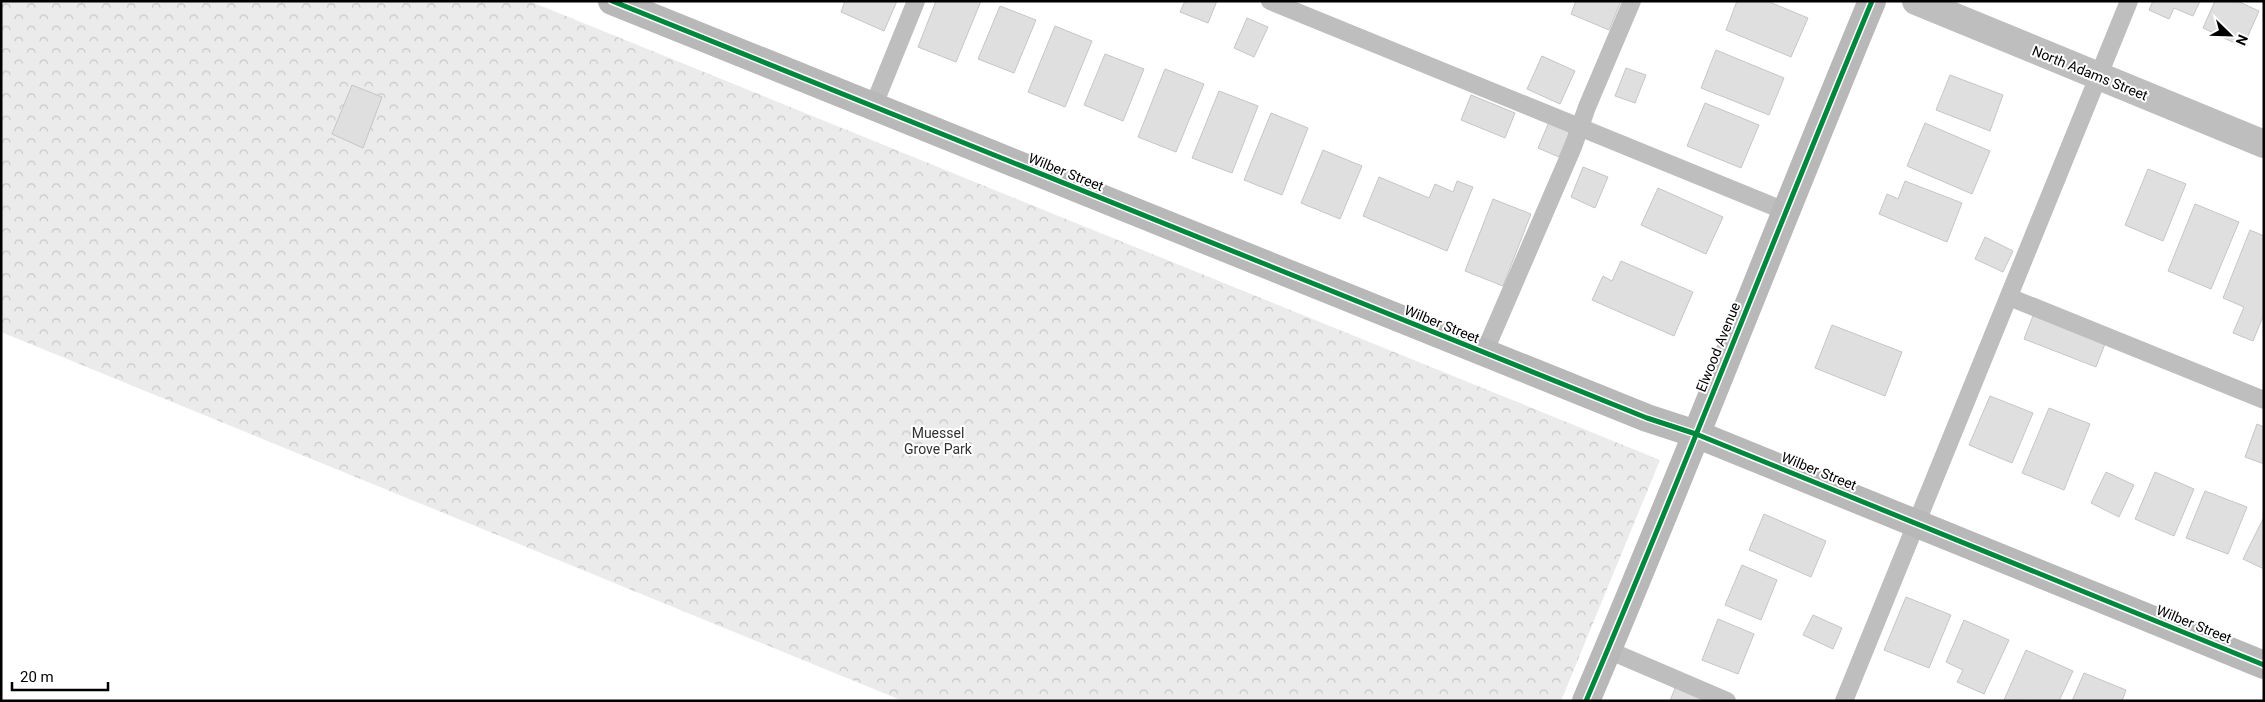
<svg xmlns="http://www.w3.org/2000/svg" width="2265" height="702" font-family="Roboto,sans-serif">
  <style>
    .park { fill: url(#park-crowns) }
    .building { fill: #dfdfdf; stroke: #c6c6c6 }
    .lines { fill: none; stroke-linecap: round; stroke-linejoin: round }
    .lane { stroke: #bebebe; stroke-width: 18 }
    .street { stroke: #bebebe; stroke-width: 28 }
    .secondary { stroke: #b8b8b8; stroke-width: 28 }
    .cycleway-casing { stroke: #fff; stroke-width: 8 }
    .cycleway { stroke: #00873e; stroke-width: 5 }
    .labels { text-anchor: middle; stroke-width: 4; stroke-linejoin: round; paint-order: stroke }
    .street-label { font-size: 14px; fill: #000; stroke: #fff }
    .park-label { font-size: 14px; fill: #323232; stroke: #fff }
  </style>
  <defs>
    <pattern id="park-crowns" width="20" height="18" patternUnits="userSpaceOnUse" patternTransform="scale(1.25)"><rect width="20" height="18" fill="#ebebeb"/><path d="M2 6a3 3 0 1 1 6 0M12 15a3 3 0 1 1 6 0" fill="none" stroke="#c8c8c8"/></pattern>
  </defs>
  <rect width="100%" height="100%" fill="#fff"/>
  <polygon class="park" points="1,1 529,1 1660,460 1561,701 903,701 1,332"/>
  <g class="building">
    <polygon points="845,1 897,1 884,31 841,12"/>
    <polygon points="936,1 981,1 956,62 918,47"/>
    <polygon points="1185,1 1217,1 1208,23 1180,12"/>
    <polygon points="1576,1 1621,1 1609,30 1571,14"/>
    <polygon points="1737,1 1767,1 1808,18 1791,57 1726,30"/>
    <polygon points="2153,1 2200,1 2193,16 2174,8 2169,19 2149,10"/>
    <polygon points="2215,1 2237,1 2259,11 2243,47 2203,28"/>
    <polygon points="1000,6 1036,20 1014,73 978,59"/>
    <polygon points="1247,18 1268,27 1254,57 1234,48"/>
    <polygon points="1055,26 1092,41 1065,107 1028,92"/>
    <polygon points="1716,50 1784,78 1769,115 1701,88"/>
    <polygon points="1105,54 1144,69 1123,121 1084,105"/>
    <polygon points="1542,56 1575,71 1560,104 1527,89"/>
    <polygon points="1626,68 1646,75 1635,103 1615,96"/>
    <polygon points="1165,69 1204,84 1176,152 1138,137"/>
    <polygon points="1950,75 2003,95 1990,131 1936,110"/>
    <polygon points="352,85 382,97 363,148 332,134"/>
    <polygon points="1219,91 1258,106 1232,173 1192,158"/>
    <polygon points="1471,95 1515,113 1505,138 1461,120"/>
    <polygon points="1705,103 1759,125 1741,168 1687,146"/>
    <polygon points="1271,113 1308,128 1282,195 1244,180"/>
    <polygon points="1549,122 1570,131 1559,157 1538,148"/>
    <polygon points="1925,123 1990,151 1972,194 1907,166"/>
    <polygon points="1323,150 1362,166 1340,219 1301,203"/>
    <polygon points="1583,167 1608,177 1595,208 1571,197"/>
    <polygon points="2148,169 2186,184 2163,241 2125,225"/>
    <polygon points="1379,177 1429,198 1435,184 1453,192 1457,181 1473,187 1447,251 1363,216"/>
    <polygon points="1905,181 1962,203 1947,242 1879,214 1887,194 1898,199"/>
    <polygon points="1658,188 1723,217 1706,254 1641,225"/>
    <polygon points="1493,199 1531,214 1503,286 1465,271"/>
    <polygon points="2195,204 2239,222 2211,289 2168,271"/>
    <polygon points="2250,230 2264,236 2264,314 2253,341 2233,333 2244,307 2223,298"/>
    <polygon points="1985,237 2013,251 2003,272 1975,259"/>
    <polygon points="1621,261 1693,292 1674,336 1592,300 1603,276 1612,281"/>
    <polygon points="2036,308 2108,336 2096,367 2024,339"/>
    <polygon points="1832,325 1902,352 1885,396 1815,368"/>
    <polygon points="1990,396 2033,413 2012,463 1969,445"/>
    <polygon points="2049,408 2090,424 2064,490 2022,473"/>
    <polygon points="2257,424 2264,427 2264,464 2245,457"/>
    <polygon points="2106,472 2134,485 2119,517 2091,503"/>
    <polygon points="2155,472 2194,489 2174,536 2135,519"/>
    <polygon points="2205,491 2247,507 2228,554 2186,538"/>
    <polygon points="1764,514 1826,541 1811,577 1749,550"/>
    <polygon points="2264,517 2264,569 2243,559"/>
    <polygon points="1742,565 1777,580 1761,620 1725,605"/>
    <polygon points="1906,597 1951,615 1929,668 1884,650"/>
    <polygon points="1813,615 1842,628 1833,649 1803,635"/>
    <polygon points="1718,619 1754,634 1738,674 1702,660"/>
    <polygon points="1964,620 2009,640 1984,694 1957,682 1963,670 1946,662"/>
    <polygon points="2026,650 2073,671 2059,701 2004,700"/>
    <polygon points="2084,673 2126,690 2122,701 2072,701"/>
    <polygon points="1677,683 1723,701 1670,701"/>
  </g>
  <g class="lines">
    <g class="lane">
      <polyline points="1270,1 1785,211"/>
      <polyline points="873,107 916,1"/>
      <polyline points="2009,297 2264,400"/>
      <polyline points="1484,353 1573,147 1587,107 1632,1"/>
      <polyline points="1608,650 1727,701"/>
      <polyline points="1844,701 2129,1"/>
    </g>
    <polyline class="street" points="1916,1 2264,144"/>
    <g class="secondary">
      <polyline points="612,1 1647,418 1696,434 2264,665"/>
      <path d="M1586 701C1685 469 1775 234 1872 1"/>
    </g>
    <g class="cycleway-casing">
      <g id="cycleway">
        <polyline points="612,1 1647,418 1696,434 2264,665"/>
        <path d="M1586 701C1685 469 1775 234 1872 1"/>
      </g>
    </g>
    <use href="#cycleway" class="cycleway"/>
  </g>
  <g class="labels">
    <g class="street-label">
      <text transform="translate(2090 73) rotate(22)" y="5">North Adams Street</text>
      <text transform="translate(1066 172) rotate(22)" y="5">Wilber Street</text>
      <text transform="translate(1442 324) rotate(22)" y="5">Wilber Street</text>
      <text transform="translate(1718 347) rotate(-68)" y="5">Elwood Avenue</text>
      <text transform="translate(1819 471) rotate(22)" y="5">Wilber Street</text>
      <text transform="translate(2194 624) rotate(22)" y="5">Wilber Street</text>
    </g>
    <g class="park-label">
      <text x="938" y="438">Muessel<tspan x="938" dy="16">Grove Park</tspan></text>
    </g>
  </g>
  <rect width="2265" height="702" fill="none" stroke="#000000" stroke-width="5"/>
  <g transform="translate(2230 35) rotate(113)" stroke="#ffffff" stroke-width="4" paint-order="stroke">
  <path d="M0-4L9 19L0 12L-9 19Z" fill="#000000"/>
  <text y="-8" font-size="14" font-weight="bold" text-anchor="middle" fill="#000000">N</text>
  </g>
  <path d="M12 682v8h96v-8" fill="none" stroke="#000000" stroke-width="2.5"/>
  <text x="20" y="682" font-size="15" fill="#000000" stroke="#ffffff" stroke-width="4" paint-order="stroke">20 m</text>
</svg>
